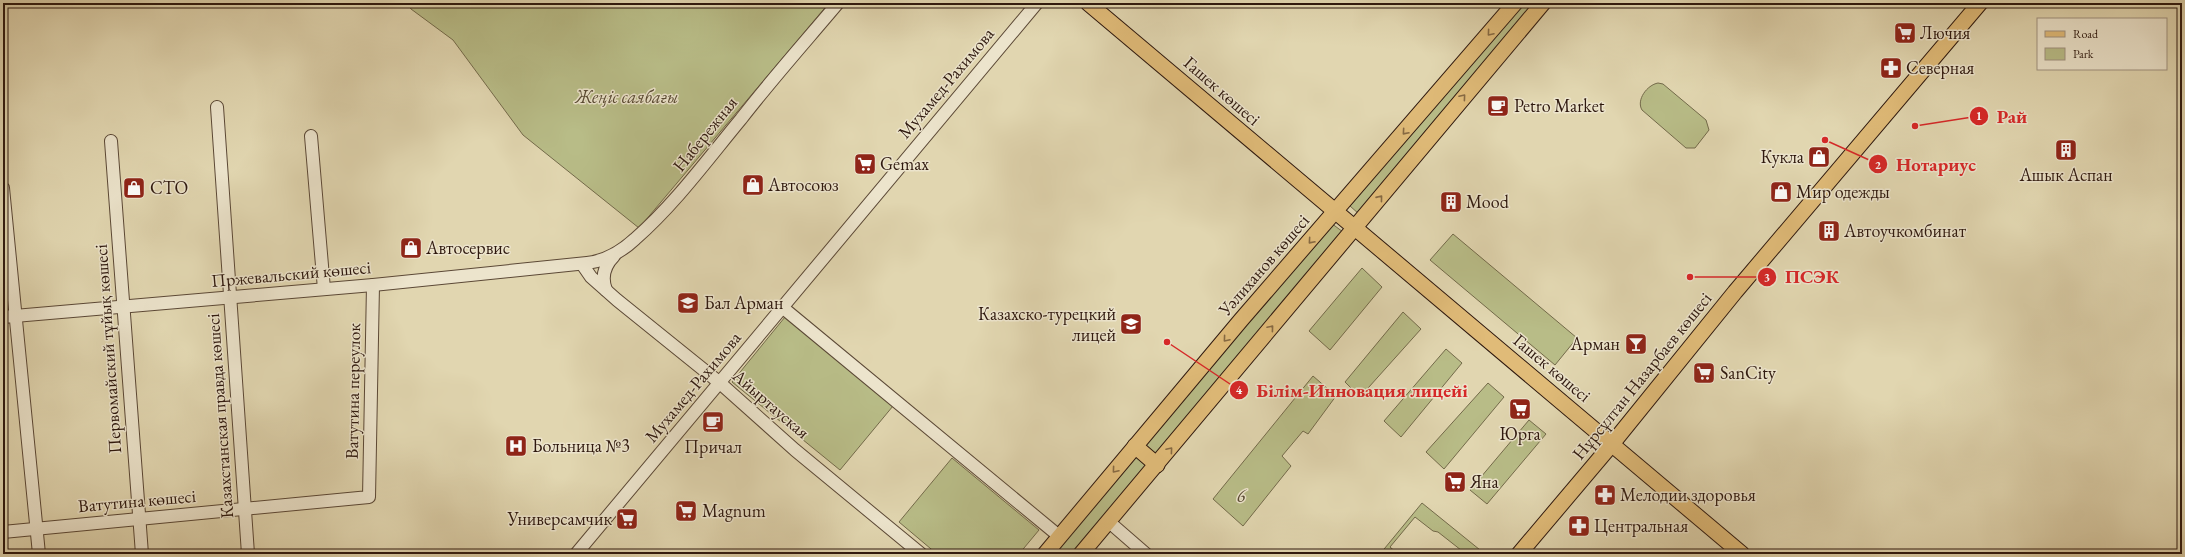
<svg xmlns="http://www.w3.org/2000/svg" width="2185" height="557" font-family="'EB Garamond',serif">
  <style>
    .green { fill: #b8bc87; stroke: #736a4a }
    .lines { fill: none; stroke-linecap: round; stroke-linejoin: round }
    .minor-casing { stroke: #5b4836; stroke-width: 14 }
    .major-casing { stroke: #2e180e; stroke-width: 17 }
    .minor { stroke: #ece4cc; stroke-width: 12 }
    .major { stroke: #e0bb78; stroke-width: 15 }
    .oneway { stroke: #876a43 }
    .labels { text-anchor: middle; stroke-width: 3; stroke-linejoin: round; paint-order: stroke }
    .poi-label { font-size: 18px; fill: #2e180e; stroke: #ece4cc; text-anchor: start }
    .street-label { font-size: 18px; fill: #2e180e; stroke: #ece4cc }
    .park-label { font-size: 18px; font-style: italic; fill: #574932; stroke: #ece4cc }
    .leader { fill: none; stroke: #d62828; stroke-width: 1.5 }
    .callout-dot { fill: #d62828; stroke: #ece4cc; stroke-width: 1.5 }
    .mark-label { font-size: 12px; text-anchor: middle; font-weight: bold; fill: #fff }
    .callout-label { font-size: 19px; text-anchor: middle; font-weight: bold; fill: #d62828; stroke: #ece4cc; stroke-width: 3; stroke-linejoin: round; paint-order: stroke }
  </style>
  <rect width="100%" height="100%" fill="#e1d6b0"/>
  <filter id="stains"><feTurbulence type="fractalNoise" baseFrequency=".005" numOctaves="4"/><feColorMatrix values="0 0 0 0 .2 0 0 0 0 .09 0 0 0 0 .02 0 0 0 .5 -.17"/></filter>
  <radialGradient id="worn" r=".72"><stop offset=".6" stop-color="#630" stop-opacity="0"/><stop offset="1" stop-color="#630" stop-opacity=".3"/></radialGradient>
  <g class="green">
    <polygon points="407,3 829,3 639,228 523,135 453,40 411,9"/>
    <polygon points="1521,3 1536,3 1359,214 1350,206"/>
    <path d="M1658 83 1663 84 1706 120 1709 130 1695 148H1686L1642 110C1636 100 1647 85 1658 83Z"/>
    <polygon points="1331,223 1343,232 1071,554 1052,554"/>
    <polygon points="1453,234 1577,338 1555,365 1430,260"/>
    <polygon points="1362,268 1382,287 1330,350 1309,331"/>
    <polygon points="1403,312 1421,329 1360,397 1345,382"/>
    <polygon points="785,317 893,406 840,470 732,382"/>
    <polygon points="1446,349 1462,363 1401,437 1384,421"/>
    <polygon points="1313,376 1336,396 1308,434 1303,431 1282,456 1291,466 1243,526 1213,499"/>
    <polygon points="1488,383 1504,397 1444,469 1426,452"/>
    <polygon points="1529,420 1546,434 1487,504 1470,490"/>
    <polygon points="952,458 1039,530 1019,554 937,554 899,522"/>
    <polygon points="1422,503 1485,554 1466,554 1438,532 1433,531 1415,517 1390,547 1398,554 1380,554"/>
  </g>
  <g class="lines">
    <g class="minor-casing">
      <g id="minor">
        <polyline points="217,107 248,554"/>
        <polyline points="311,136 324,289"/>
        <polyline points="111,141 142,554"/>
        <polyline points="3,188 39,554"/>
        <polyline points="582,264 591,277 617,300 720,383 795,450 921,554"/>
        <path d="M606 290C601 277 604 266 614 256"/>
        <polyline points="782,307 1059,536"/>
        <path d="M3 317 373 285 587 263C606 261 621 252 635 239 675 204 707 160 741 119 772 79 806 41 838 3"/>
        <polyline points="1108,521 1146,554"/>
        <polyline points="3,532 369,497 373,285"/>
        <polyline points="576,554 1037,3"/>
      </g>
    </g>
    <g class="major-casing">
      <g id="major">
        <polyline points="1088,3 1742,554"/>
        <polyline points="1135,446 1157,465"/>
        <polyline points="1045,554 1241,320 1515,3"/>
        <polyline points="1081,554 1543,3"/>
        <polyline points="1519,554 1612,444 1735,292 1980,3"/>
      </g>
    </g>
    <use href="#minor" class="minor"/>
    <use href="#major" class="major"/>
  </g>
  <defs><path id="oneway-chevron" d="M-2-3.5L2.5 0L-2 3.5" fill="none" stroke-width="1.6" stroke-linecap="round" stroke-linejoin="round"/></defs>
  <g class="oneway">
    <use href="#oneway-chevron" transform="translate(1490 33) rotate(130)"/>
    <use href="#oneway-chevron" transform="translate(1463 97) rotate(-50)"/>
    <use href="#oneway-chevron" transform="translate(1405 132) rotate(131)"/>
    <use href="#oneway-chevron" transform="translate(1380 198) rotate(-51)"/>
    <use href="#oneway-chevron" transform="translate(1311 241) rotate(131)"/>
    <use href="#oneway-chevron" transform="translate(1271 328) rotate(-50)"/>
    <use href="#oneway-chevron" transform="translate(1226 339) rotate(130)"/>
    <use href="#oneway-chevron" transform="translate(1170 450) rotate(-50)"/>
    <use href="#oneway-chevron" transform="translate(1115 470) rotate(130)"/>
  </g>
  <defs>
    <g id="supermarket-square" transform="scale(1.15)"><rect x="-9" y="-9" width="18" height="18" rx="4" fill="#8f2418" stroke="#ece4cc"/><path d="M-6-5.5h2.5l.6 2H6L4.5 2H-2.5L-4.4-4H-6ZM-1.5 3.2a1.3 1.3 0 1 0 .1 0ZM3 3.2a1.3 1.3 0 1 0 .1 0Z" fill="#fff"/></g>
    <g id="pharmacy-square" transform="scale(1.15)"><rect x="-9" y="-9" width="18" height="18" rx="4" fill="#8f2418" stroke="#ece4cc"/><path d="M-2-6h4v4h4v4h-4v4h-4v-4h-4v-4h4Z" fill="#fff"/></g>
    <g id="cafe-square" transform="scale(1.15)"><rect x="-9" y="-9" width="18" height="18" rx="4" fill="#8f2418" stroke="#ece4cc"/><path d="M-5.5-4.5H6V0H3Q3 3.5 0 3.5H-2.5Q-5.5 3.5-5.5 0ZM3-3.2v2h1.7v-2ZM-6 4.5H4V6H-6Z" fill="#fff"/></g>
    <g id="building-square" transform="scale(1.15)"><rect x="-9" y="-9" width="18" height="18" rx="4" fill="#8f2418" stroke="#ece4cc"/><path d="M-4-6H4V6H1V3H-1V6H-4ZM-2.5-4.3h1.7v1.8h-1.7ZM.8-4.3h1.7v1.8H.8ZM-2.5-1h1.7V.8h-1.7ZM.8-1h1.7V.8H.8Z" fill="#fff"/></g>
    <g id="shop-square" transform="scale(1.15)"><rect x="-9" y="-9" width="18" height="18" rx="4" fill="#8f2418" stroke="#ece4cc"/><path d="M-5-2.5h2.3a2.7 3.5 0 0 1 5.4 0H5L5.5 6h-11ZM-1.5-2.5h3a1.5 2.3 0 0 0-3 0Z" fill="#fff"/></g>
    <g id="school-square" transform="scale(1.15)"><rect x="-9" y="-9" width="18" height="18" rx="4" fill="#8f2418" stroke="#ece4cc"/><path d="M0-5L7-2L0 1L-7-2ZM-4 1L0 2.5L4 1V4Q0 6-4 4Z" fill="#fff"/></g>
    <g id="bar-square" transform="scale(1.15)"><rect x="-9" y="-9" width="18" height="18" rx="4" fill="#8f2418" stroke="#ece4cc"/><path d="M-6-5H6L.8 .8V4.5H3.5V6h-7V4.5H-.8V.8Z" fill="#fff"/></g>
    <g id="hospital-square" transform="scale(1.15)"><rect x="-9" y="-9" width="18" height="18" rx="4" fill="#8f2418" stroke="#ece4cc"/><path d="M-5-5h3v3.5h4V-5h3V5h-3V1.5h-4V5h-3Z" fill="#fff"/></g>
  </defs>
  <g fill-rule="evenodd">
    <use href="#supermarket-square" x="1905" y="33"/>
    <use href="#pharmacy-square" x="1891" y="68"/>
    <use href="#cafe-square" x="1498" y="106"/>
    <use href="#building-square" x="2066" y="150"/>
    <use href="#shop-square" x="1819" y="157"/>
    <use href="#supermarket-square" x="865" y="164"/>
    <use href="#shop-square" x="753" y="185"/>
    <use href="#shop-square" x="134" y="188"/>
    <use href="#shop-square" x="1781" y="192"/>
    <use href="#building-square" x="1451" y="202"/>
    <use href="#building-square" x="1829" y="231"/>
    <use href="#shop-square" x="411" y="248"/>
    <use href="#school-square" x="688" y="303"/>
    <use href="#school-square" x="1131" y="324"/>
    <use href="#bar-square" x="1636" y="344"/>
    <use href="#supermarket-square" x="1704" y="373"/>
    <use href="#supermarket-square" x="1520" y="409"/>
    <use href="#cafe-square" x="713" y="422"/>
    <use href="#hospital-square" x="516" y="446"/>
    <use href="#supermarket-square" x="1455" y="482"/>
    <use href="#pharmacy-square" x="1605" y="495"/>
    <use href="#supermarket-square" x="686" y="511"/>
    <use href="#supermarket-square" x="627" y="519"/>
    <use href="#pharmacy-square" x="1579" y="526"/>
  </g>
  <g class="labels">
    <g class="poi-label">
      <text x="1920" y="39">Лючия</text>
      <text x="1906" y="74">Северная</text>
      <text x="1514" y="112">Petro Market</text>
      <text x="1804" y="163" text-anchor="end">Кукла</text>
      <text x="880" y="170">Gemax</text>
      <text x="2066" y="181" text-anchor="middle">Ашык Аспан</text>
      <text x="768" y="191">Автосоюз</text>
      <text x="150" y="194">СТО</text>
      <text x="1796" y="198">Мир одежды</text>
      <text x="1466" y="208">Mood</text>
      <text x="1844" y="237">Автоучкомбинат</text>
      <text x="426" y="254">Автосервис</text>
      <text x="704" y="309">Бал Арман</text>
      <text x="1116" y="320" text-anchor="end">Казахско-турецкий<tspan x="1116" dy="21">лицей</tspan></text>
      <text x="1620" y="350" text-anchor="end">Арман</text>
      <text x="1720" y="379">SanCity</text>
      <text x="1520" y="440" text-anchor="middle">Юрга</text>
      <text x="532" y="452">Больница №3</text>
      <text x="713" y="453" text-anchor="middle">Причал</text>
      <text x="1470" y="488">Яна</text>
      <text x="1620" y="501">Мелодии здоровья</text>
      <text x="702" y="517">Magnum</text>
      <text x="612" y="525" text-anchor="end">Универсамчик</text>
      <text x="1594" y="532">Центральная</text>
    </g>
    <g class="street-label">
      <text transform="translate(946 83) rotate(-50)" y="6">Мухамед-Рахимова</text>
      <text transform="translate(1222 91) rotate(41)" y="6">Гашек көшесі</text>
      <text transform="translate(705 134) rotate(-51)" y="6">Набережная</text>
      <text transform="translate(1264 265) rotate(-49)" y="6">Уәлиханов көшесі</text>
      <text transform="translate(291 274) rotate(-5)" y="6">Пржевальский көшесі</text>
      <text transform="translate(108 349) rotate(-94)" y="6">Первомайский тұйық көшесі</text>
      <text transform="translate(1552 368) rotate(40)" y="6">Гашек көшесі</text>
      <text transform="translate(1642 376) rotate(-51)" y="6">Нұрсұлтан Назарбаев көшесі</text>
      <text transform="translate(693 387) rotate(-50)" y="6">Мухамед-Рахимова</text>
      <text transform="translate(353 391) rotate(-89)" y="6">Ватутина переулок</text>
      <text transform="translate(771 404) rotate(41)" y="6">Айыртауская</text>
      <text transform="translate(220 416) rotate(-94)" y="6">Казахстанская правда көшесі</text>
      <text transform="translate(137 501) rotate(-5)" y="6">Ватутина көшесі</text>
    </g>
    <g class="park-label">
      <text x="627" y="103">Жеңіс саябағы</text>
      <text x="1241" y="502">6</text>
    </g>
  </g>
  <path class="leader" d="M1915 126L1979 116M1825 140L1878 164M1690 277L1767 277M1167 342L1239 390"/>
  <g class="callout-dot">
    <circle cx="1915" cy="126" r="4"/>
    <circle cx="1825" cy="140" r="4"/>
    <circle cx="1690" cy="277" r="4"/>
    <circle cx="1167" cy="342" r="4"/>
    <circle cx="1979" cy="116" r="10"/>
    <circle cx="1878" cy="164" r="10"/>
    <circle cx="1767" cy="277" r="10"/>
    <circle cx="1239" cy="390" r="10"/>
  </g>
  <g class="mark-label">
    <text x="1979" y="120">1</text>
    <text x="1878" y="169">2</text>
    <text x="1767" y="281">3</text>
    <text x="1239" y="394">4</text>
  </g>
  <g class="callout-label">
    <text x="2012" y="123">Рай</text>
    <text x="1936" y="171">Нотариус</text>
    <text x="1812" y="283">ПСЭК</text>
    <text x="1362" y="397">Білім-Инновация лицейі</text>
  </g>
  <rect width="2185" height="557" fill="none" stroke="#e1d6b0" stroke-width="16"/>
  <rect x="4" y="4" width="2177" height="549" fill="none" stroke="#2e180e" stroke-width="2"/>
  <rect x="8" y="8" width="2169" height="541" fill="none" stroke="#2e180e"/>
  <rect x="2037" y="18" width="130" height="52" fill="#ece4cc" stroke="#a09280"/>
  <rect x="2045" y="31" width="20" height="6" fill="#e0bb78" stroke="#a09280"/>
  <text x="2073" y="38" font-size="12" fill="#2e180e">Road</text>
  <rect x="2045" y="48" width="20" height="12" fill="#b8bc87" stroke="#a09280"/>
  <text x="2073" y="58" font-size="12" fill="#2e180e">Park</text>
  <rect width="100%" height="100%" filter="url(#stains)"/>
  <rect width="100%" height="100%" fill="url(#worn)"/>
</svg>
